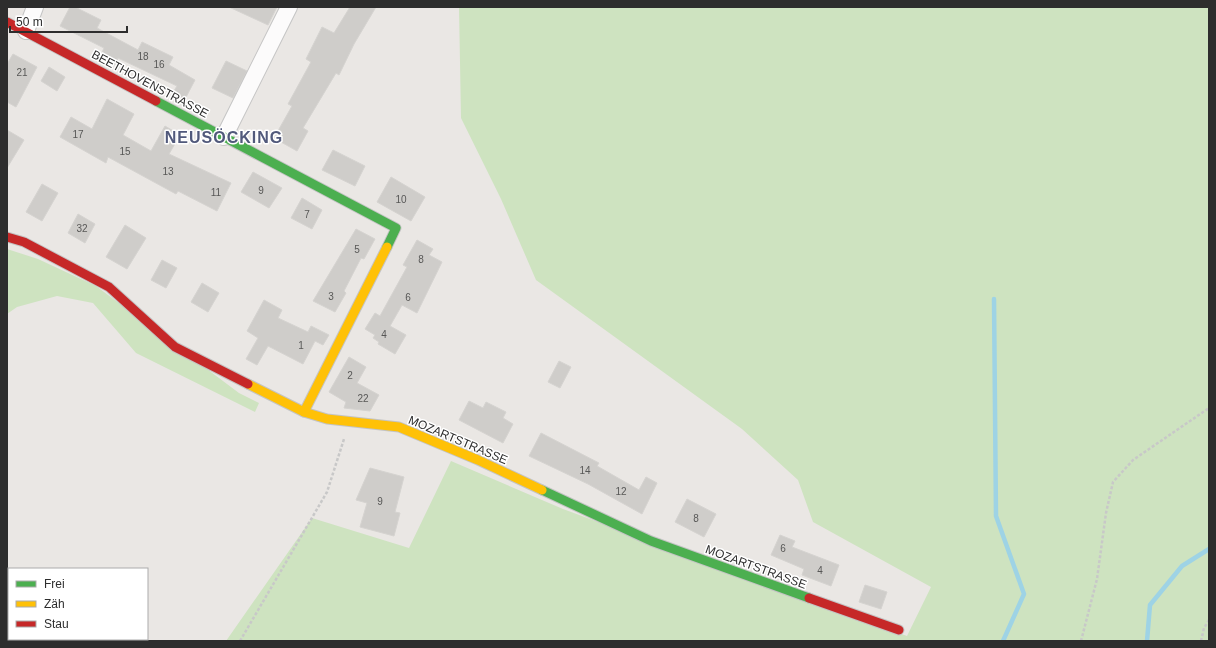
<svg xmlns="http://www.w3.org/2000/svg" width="1216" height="648" font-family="Helvetica,sans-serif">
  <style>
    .green { fill: #cee3c0 }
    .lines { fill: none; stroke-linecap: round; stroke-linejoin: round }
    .stream { stroke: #9ed3e5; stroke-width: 4.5 }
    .building { fill: #cfcdca; stroke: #d5d3d0 }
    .street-casing { stroke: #c4c4c4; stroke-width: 18 }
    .fast-casing { stroke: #c4c4c4; stroke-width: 11 }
    .slow-casing { stroke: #c4c4c4; stroke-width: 11 }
    .jam-casing { stroke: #c4c4c4; stroke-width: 11 }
    .path { stroke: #c8c8c8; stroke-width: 2.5; stroke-dasharray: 3 2; stroke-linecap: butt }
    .street { stroke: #fcfbfb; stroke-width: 16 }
    .fast { stroke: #4caf50; stroke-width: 9 }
    .slow { stroke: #ffc107; stroke-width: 9 }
    .jam { stroke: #c62828; stroke-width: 9 }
    .labels { text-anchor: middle; stroke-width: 3; stroke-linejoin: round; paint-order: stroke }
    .number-label { font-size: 10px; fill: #575756 }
    .street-label { font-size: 12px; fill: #2d2d2d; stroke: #fff }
    .district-label { font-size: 16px; font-weight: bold; letter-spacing: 1px; fill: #51597b; stroke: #fff }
  </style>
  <rect width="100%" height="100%" fill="#eae7e4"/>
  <g class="green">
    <polygon points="459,7 1209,7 1209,641 226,641 312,518 409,548 451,461 563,509 907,636 931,587 813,522 798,480 742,429 536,280 501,199 461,118"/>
    <polygon points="7,249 38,259 96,286 239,393 259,403 255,412 136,353 93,303 57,296 17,307 7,314"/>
  </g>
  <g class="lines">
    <g class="stream">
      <polyline points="994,299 996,516 1024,594 1003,641"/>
      <polyline points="1147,641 1150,605 1182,566 1209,549"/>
    </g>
  </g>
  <g class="building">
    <polygon points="70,7 75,7 101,20 97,28 138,50 142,42 173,57 169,65 195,80 184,101 172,94 177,86 118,58 115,65 100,57 104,48 60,26"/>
    <polygon points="229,7 277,7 268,25"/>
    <polygon points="350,7 376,7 354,44 339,75 336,73 303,128 308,131 297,151 274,138 292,106 288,104 311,62 306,59 322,27 334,33"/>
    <polygon points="13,54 37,67 16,107 7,102 7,64"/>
    <polygon points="226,61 247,71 233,98 212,88"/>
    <polygon points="49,67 65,77 57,91 41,81"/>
    <polygon points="107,99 134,114 123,135 151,151 165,126 180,135 169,154 231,183 217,211 178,191 176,194 108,157 106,163 60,137 71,117 92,129"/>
    <polygon points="7,130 24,140 7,168"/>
    <polygon points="333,150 365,166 355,186 322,170"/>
    <polygon points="253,172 282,188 269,208 241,192"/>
    <polygon points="391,177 425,197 411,221 377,202"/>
    <polygon points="42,184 58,193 42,221 26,212"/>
    <polygon points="302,198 322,210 312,229 291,218"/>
    <polygon points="78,214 95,224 85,243 68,233"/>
    <polygon points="125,225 146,238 127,269 106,257"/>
    <polygon points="356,229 375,239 364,259 361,258 344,291 346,293 335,312 313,301"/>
    <polygon points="417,240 433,249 429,255 442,262 417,313 402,305 390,326 406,335 395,354 378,344 379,342 373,338 375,335 365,329 375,313 380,316 407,267 403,265"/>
    <polygon points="162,260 177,268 166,288 151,280"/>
    <polygon points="202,283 219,293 208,312 191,302"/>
    <polygon points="264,300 282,310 278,318 308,332 311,326 329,335 323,345 315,341 303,364 268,346 257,365 246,359 258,338 247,331"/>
    <polygon points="349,357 366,367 357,383 379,395 370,411 344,408 346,402 329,392"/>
    <polygon points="559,361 571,367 560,388 548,382"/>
    <polygon points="469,401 483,408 486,402 506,412 503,418 513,424 503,443 459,420"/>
    <polygon points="541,433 599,463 597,466 639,490 646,477 657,483 642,514 588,484 529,456"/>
    <polygon points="370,468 404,477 395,512 400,513 394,536 360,527 367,503 356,500"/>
    <polygon points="687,499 716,514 704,537 675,522"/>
    <polygon points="780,535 795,541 792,547 839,565 831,586 802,575 804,569 771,555"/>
    <polygon points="865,585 887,592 881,609 859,602"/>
  </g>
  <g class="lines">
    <g class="street-casing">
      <g id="street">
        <polyline points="26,31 35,7"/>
        <polyline points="224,137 289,7"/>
      </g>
    </g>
    <g class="fast-casing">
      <g id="fast">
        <polyline points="156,101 396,228 387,247"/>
        <polyline points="542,490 651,541 809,598"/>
      </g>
    </g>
    <g class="slow-casing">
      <g id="slow">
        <polyline points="248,384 304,412 327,419 399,427 478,460 542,490"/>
        <polyline points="304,412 387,247"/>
      </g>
    </g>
    <g class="jam-casing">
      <g id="jam">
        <polyline points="7,22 156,101"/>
        <polyline points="7,237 24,242 109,287 175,347 248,384"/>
        <polyline points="809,598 899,630"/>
      </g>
    </g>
    <g class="path">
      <polyline points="240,641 327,492 344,439"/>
      <polyline points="1081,641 1097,579 1106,513 1113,482 1133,460 1209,408"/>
      <polyline points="1201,641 1204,628 1209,620"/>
    </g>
    <use href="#street" class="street"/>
    <use href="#fast" class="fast"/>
    <use href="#slow" class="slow"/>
    <use href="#jam" class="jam"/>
  </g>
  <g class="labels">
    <g class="number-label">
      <text x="143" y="60">18</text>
      <text x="159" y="68">16</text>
      <text x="22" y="76">21</text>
      <text x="78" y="138">17</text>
      <text x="125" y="155">15</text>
      <text x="168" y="175">13</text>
      <text x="261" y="194">9</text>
      <text x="216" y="196">11</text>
      <text x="401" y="203">10</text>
      <text x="307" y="218">7</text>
      <text x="82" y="232">32</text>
      <text x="357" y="253">5</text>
      <text x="421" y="263">8</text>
      <text x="331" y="300">3</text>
      <text x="408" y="301">6</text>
      <text x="384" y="338">4</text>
      <text x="301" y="349">1</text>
      <text x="350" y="379">2</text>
      <text x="363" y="402">22</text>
      <text x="585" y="474">14</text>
      <text x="621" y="495">12</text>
      <text x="380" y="505">9</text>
      <text x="696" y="522">8</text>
      <text x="783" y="552">6</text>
      <text x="820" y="574">4</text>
    </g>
    <g class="street-label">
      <text transform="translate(150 84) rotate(28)" y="4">BEETHOVENSTRASSE</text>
      <text transform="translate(458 440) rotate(23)" y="4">MOZARTSTRASSE</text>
      <text transform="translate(756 567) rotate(20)" y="4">MOZARTSTRASSE</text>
    </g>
    <g class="district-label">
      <text x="224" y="143">NEUSÖCKING</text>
    </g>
  </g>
  <rect width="1216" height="648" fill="none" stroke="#2d2d2d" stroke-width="16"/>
  <rect x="8" y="568" width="140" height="72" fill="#ffffff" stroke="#ababab"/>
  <rect x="16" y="581" width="20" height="6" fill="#4caf50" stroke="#ababab"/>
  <text x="44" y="588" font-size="12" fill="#2d2d2d">Frei</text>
  <rect x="16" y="601" width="20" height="6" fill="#ffc107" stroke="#ababab"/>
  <text x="44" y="608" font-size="12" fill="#2d2d2d">Zäh</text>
  <rect x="16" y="621" width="20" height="6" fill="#c62828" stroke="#ababab"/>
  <text x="44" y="628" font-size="12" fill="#2d2d2d">Stau</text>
  <path d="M10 26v6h117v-6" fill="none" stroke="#2d2d2d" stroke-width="2"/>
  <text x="16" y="26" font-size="12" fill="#2d2d2d" stroke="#ffffff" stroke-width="3" paint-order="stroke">50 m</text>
</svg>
